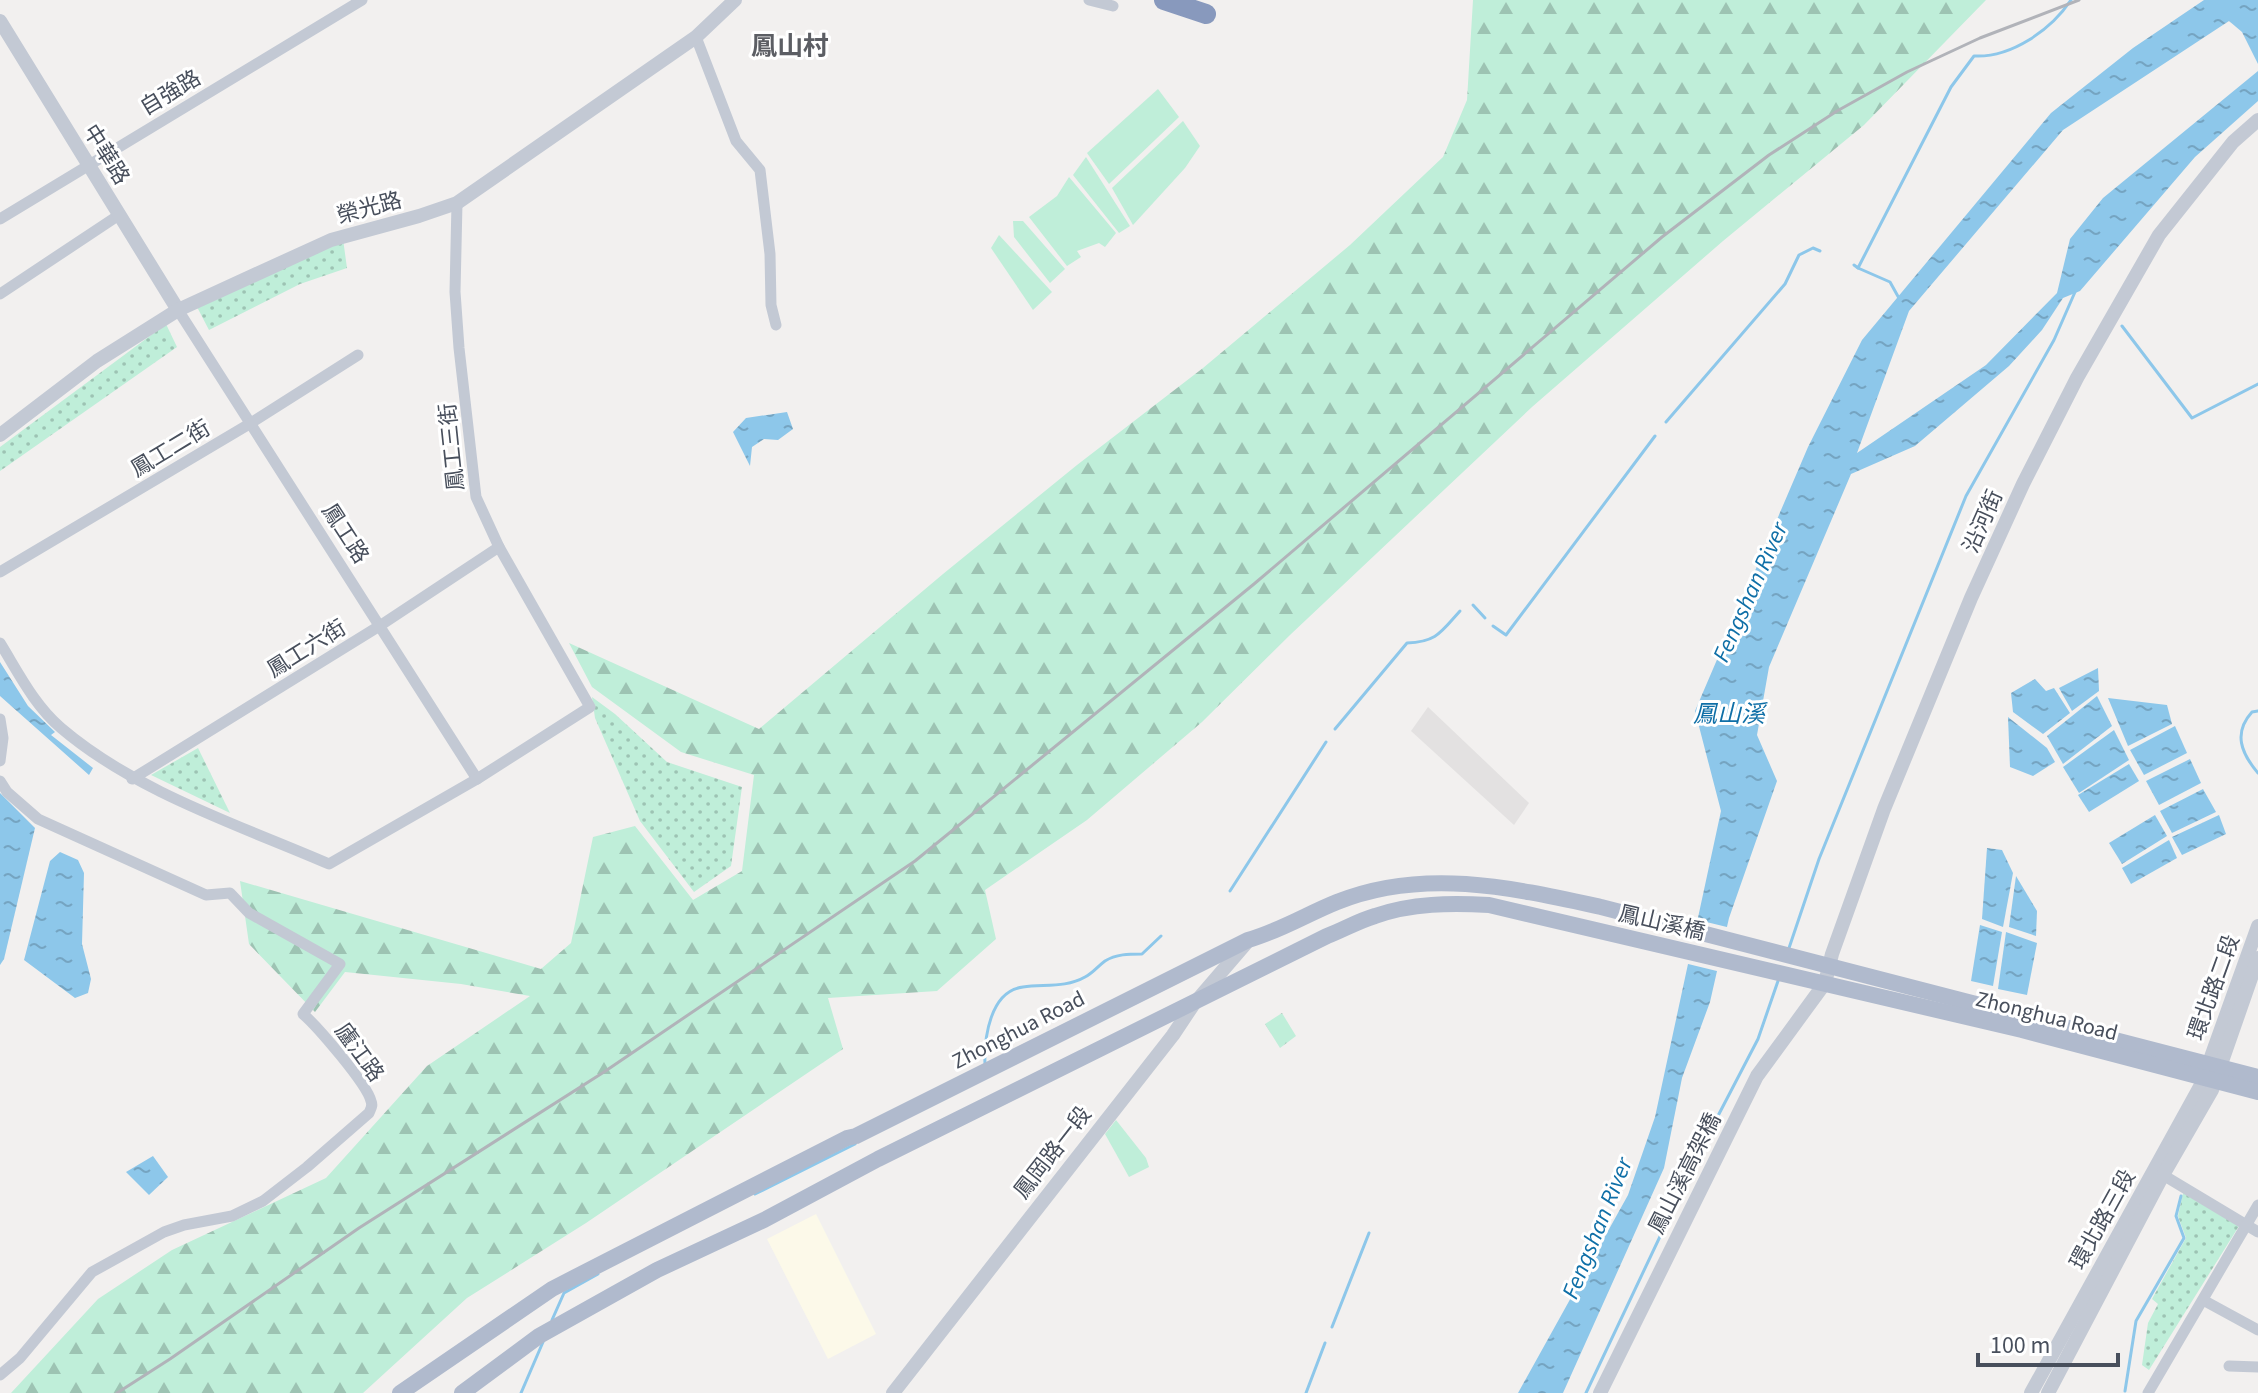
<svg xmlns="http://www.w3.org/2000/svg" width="2258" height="1393" font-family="'Source Sans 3','Noto Sans TC',sans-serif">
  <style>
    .commercial { fill: #fcf9e9 }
    .education { fill: #e3e1e1 }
    .green { fill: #bfeed9 }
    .forest { fill: url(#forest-firs) }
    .park { fill: url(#park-dots) }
    .water { fill: url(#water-ripples) }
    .pier { fill: #f2f0ef }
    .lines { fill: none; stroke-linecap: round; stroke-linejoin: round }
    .stream { stroke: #8dc7ea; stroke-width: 3 }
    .minor { stroke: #c3c9d4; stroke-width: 11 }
    .tertiary { stroke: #c3c9d4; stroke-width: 14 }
    .primary { stroke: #b0bacd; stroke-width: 16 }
    .motorway { stroke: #8899bd; stroke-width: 20 }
    .rail { stroke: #b1b3b9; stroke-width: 3 }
    .labels { text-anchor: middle; stroke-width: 6; stroke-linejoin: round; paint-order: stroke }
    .street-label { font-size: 22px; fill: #484f5c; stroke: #fff }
    .water-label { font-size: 24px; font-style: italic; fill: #0f6fa7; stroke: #fff }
    .quarter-label { font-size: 26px; font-weight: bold; fill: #5c5e64; stroke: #fff }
  </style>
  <defs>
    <pattern id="forest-firs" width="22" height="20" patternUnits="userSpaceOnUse" patternTransform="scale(2)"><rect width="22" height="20" fill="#bfeed9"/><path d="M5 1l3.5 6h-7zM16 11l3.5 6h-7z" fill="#9dc3b3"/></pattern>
    <pattern id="park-dots" width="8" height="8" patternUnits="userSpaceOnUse" patternTransform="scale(2)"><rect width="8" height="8" fill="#bfeed9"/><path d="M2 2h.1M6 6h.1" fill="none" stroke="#9dc3b3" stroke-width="1.8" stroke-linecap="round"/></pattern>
    <pattern id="water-ripples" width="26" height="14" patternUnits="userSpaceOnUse" patternTransform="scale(2)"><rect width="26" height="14" fill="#8dc7ea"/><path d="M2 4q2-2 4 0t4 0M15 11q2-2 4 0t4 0" fill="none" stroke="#75a4c1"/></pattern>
  </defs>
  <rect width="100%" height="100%" fill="#f2f0ef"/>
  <polygon class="commercial" points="816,1214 876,1334 828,1359 767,1239"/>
  <polygon class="education" points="1428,707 1529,803 1514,825 1411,731"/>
  <g class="green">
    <polygon points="1158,89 1179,117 1109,184 1087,153"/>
    <polygon points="1183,121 1200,146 1185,168 1133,225 1112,188"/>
    <polygon points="1086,157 1130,226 1119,233 1073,175"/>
    <polygon points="1069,177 1116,233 1105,247 1099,243 1077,251 1081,257 1067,266 1029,217 1057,196"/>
    <polygon points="1013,221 1023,221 1065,269 1050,283 1014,237"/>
    <polygon points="999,235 1052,292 1033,310 991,248"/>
    <polygon points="1116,1120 1146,1158 1149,1167 1129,1177 1105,1134"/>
  </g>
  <g class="forest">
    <polygon points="1473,0 1986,0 1864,125 1723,241 1532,407 1290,635 1202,722 1087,820 985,890 996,939 937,991 828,998 843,1049 586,1223 467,1298 363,1393 11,1393 98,1299 172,1250 326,1178 427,1066 530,996 461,984 345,972 315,1012 249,944 240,881 541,969 571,943 593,837 635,826 693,900 742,871 754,775 681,752 592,687 569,643 759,729 943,574 1077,465 1203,368 1350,245 1443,157 1467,100"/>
    <polygon points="1282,1013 1296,1036 1280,1048 1265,1024"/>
  </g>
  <g class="park">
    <polygon points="343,239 347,268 300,284 209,330 197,307"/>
    <polygon points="166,324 177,347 0,471 0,447"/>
    <polygon points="592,697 615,714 667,762 742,787 731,866 694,892 640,821 595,718"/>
    <polygon points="198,748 230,813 151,775"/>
    <polygon points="2183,1193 2239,1226 2149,1370 2142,1365 2148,1323 2158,1304 2152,1299 2186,1238 2178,1216"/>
  </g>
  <g class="water">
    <polygon points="2204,0 2258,0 2258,64 2242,32 2229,21 2063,130 1909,311 1857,453 1986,365 2057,293 2070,239 2103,198 2258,71 2258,101 2195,157 2080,291 2063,298 2042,330 2009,366 1915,446 1851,474 1769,667 1757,735 1777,781 1729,918 1710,1002 1682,1078 1664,1168 1563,1393 1518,1393 1628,1195 1655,1117 1721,811 1695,711 1808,447 1862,340 2051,113 2133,48"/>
    <polygon points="787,412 793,429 778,440 764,439 752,447 750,466 733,432 746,418"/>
    <polygon points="0,662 28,706 55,732 51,735 93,768 89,775 0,696"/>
    <polygon points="2098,668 2099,691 2072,711 2059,688"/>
    <polygon points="2035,679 2046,691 2054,688 2070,713 2043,734 2013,712 2011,693"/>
    <polygon points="2097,696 2112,726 2063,764 2047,736"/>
    <polygon points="2108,698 2167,705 2172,724 2128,746"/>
    <polygon points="2008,717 2047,748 2055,762 2033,776 2010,767"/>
    <polygon points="2175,726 2187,753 2144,775 2130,750"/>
    <polygon points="2114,730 2129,760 2079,793 2063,767"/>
    <polygon points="2190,759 2201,783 2159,805 2146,781"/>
    <polygon points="2129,764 2139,781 2089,812 2078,795"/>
    <polygon points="2203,789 2216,812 2172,833 2160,811"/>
    <polygon points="0,793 35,828 4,959 0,965"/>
    <polygon points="2155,815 2167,836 2122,864 2109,843"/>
    <polygon points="2219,815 2226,834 2182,855 2172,837"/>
    <polygon points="2169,840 2177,858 2131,884 2122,868"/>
    <polygon points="1987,848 2002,850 2013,873 2003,927 1982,919"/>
    <polygon points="60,852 78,860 84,873 82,944 91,979 88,993 75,998 24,960 50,861"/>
    <polygon points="2016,876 2037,911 2036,936 2009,927"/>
    <polygon points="1980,925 2002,932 1993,986 1971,981"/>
    <polygon points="2006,932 2037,943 2027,995 1998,989"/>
    <polygon points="153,1156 168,1177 149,1195 126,1172"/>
  </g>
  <polygon class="pier" points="1694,919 1731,928 1721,972 1684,963"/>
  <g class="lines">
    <g class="stream">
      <path d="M1854 265 1858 268 1951 87 1974 56C2011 58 2051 30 2071 0"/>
      <polyline points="1858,268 1890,282 1900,300"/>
      <polyline points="2122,326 2192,418 2258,384"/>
      <polyline points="1666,422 1785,284 1799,255 1813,248 1820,251"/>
      <polyline points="1473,605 1485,618"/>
      <polyline points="1493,626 1506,635 1655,436"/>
      <path d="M2258 711 2252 712C2233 733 2241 753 2258 773"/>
      <path d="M1335 729 1407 643C1437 642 1441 632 1460 611"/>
      <polyline points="1230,891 1326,742"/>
      <polyline points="1788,951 1819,859 1966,496 2054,340 2075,292"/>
      <path d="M985 1065C984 1038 990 991 1023 987 1044 984 1066 988 1085 977 1093 973 1098 966 1105 961 1116 954 1129 954 1142 954L1161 936"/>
      <polyline points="755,1194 855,1144"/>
      <polyline points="552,1320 564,1293 598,1274"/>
      <polyline points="1332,1327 1369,1233"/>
      <polyline points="2125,1391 2136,1321 2184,1238 2176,1216 2181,1196"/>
      <polyline points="521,1393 543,1342"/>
      <polyline points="1306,1393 1325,1343"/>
      <polyline points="1586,1393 1708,1135 1758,1039 1778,981"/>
    </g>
    <g class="minor">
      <polyline points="1089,0 1113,6"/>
      <polyline points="696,37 736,141 760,170 770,254 771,305 776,325"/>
      <polyline points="0,219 362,0"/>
      <polyline points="0,294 119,215"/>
      <polyline points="178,310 477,779"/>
      <polyline points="0,572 251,423 358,355"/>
      <path d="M0 643C18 672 34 705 61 728 136 792 239 825 329 864L477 779 590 707 499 547 476 497 459 348 455 292 457 203"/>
      <polyline points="0,719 3,738 0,761"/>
      <polyline points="132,779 381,625 499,547"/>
      <path d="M0 781 7 792 38 819 206 895 230 893 249 913 340 964 303 1014C317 1026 367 1084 371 1101 373 1106 371 1108 369 1113L307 1167 263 1201 232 1216 184 1225 164 1232 92 1272 20 1358 0 1375"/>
      <polyline points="2163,1175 2258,1232"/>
      <polyline points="2203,1300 2258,1330"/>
      <polyline points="2229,1366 2258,1367"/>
      <polyline points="2148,1393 2258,1205"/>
    </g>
    <g class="tertiary">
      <polyline points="0,21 178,310"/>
      <polyline points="0,435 97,361 178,310 331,240 419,216 457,203 696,37 735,0"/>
      <polyline points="893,1393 1173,1035 1193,1005 1248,941"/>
      <polyline points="1600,1393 1757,1076 1825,983 1832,954 1884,809 1971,598 2023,484 2077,378 2159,235 2233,142 2258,120"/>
      <polyline points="2031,1393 2201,1085 2258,926"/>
      <polyline points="2048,1393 2163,1175 2212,1090 2258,958"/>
    </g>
    <g class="primary">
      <path d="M400 1393 552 1289 847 1138 856 1136 1248 940C1280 931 1307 914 1337 902 1424 867 1514 888 1601 907L2258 1077"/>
      <path d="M462 1393 539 1336 657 1270 764 1220 878 1159 1327 936C1343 930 1358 921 1375 916 1412 903 1451 903 1489 905L2022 1030 2258 1092"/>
    </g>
    <polyline class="motorway" points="1164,0 1206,14"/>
    <polyline class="rail" points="117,1393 170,1359 359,1228 604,1072 915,861 1254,584 1662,237 1769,155 1837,111 1907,72 1980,38 2079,0"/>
  </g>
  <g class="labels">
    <g class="street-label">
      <text transform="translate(170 92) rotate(-31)" y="8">自強路</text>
      <text transform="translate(107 154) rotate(58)" y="8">中華路</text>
      <text transform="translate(369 207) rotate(-15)" y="8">榮光路</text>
      <text transform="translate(451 447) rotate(-96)" y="8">鳳工三街</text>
      <text transform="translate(170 448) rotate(-31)" y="8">鳳工二街</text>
      <text transform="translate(1982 521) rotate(-66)" y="8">沿河街</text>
      <text transform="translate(346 533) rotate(57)" y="8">鳳工路</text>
      <text transform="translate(306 648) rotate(-32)" y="8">鳳工六街</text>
      <text transform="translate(1662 922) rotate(13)" y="8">鳳山溪橋</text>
      <text transform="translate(2213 987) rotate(-70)" y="8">環北路二段</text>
      <text transform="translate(2047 1015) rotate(14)" y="8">Zhonghua Road</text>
      <text transform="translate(1018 1029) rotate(-27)" y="8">Zhonghua Road</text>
      <text transform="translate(360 1052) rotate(54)" y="8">廬江路</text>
      <text transform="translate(1052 1152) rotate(-52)" y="8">鳳岡路一段</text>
      <text transform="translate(1684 1173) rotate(-63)" y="8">鳳山溪高架橋</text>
      <text transform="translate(2102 1219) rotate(-61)" y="8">環北路三段</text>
    </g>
    <g class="water-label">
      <text transform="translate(1750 592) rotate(-66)" y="8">Fengshan River</text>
      <text x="1729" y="722">鳳山溪</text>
      <text transform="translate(1597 1228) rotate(-68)" y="8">Fengshan River</text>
    </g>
    <g class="quarter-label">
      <text x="790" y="55">鳳山村</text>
    </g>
  </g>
  <path d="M1978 1353v12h140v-12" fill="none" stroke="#484f5c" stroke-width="4"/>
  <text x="1990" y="1353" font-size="24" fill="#484f5c" stroke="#ffffff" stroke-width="6" paint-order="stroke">100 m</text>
</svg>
